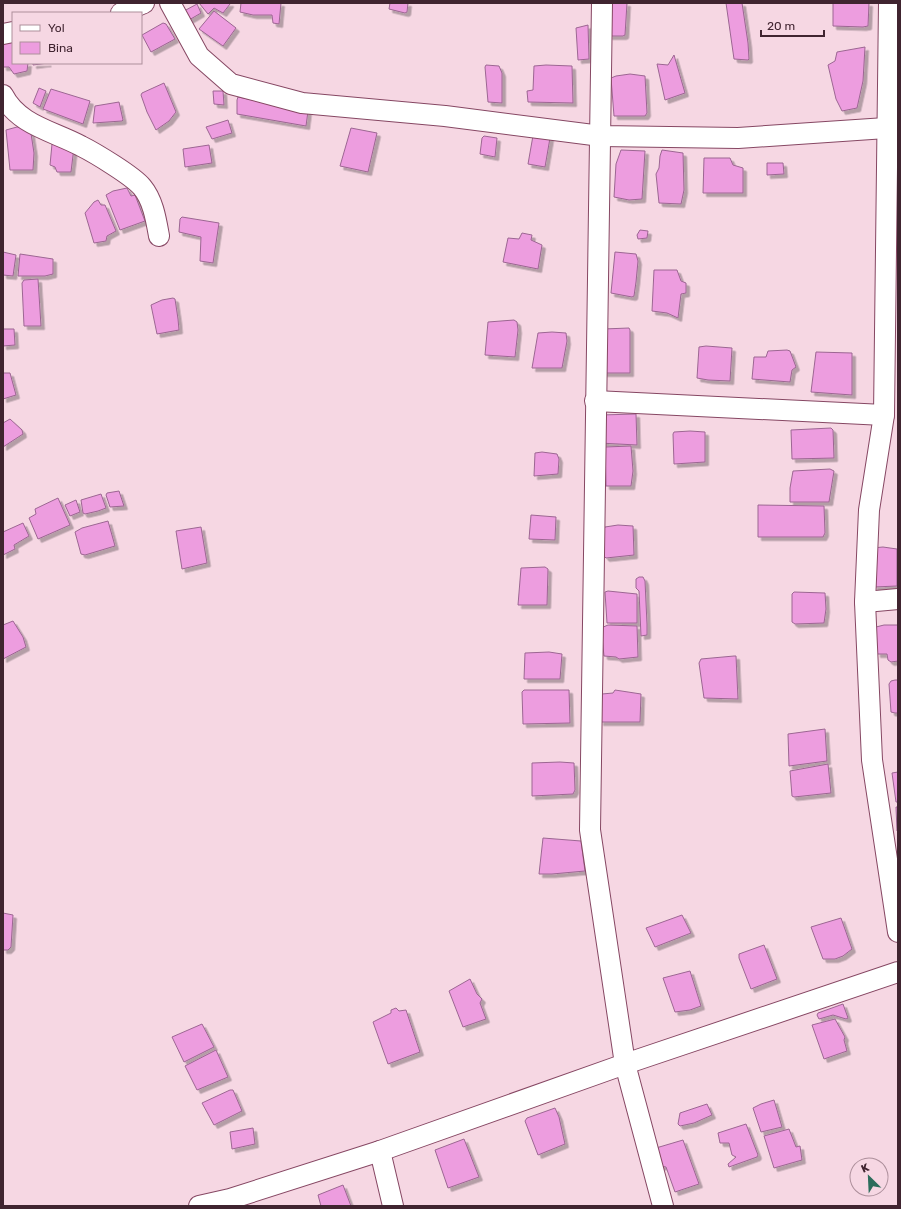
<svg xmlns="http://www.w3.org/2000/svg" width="901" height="1209" font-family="Rubik,sans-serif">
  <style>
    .building { fill: #ed9ddf; stroke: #9c6692; filter: url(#shadow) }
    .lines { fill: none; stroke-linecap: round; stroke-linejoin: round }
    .street-casing { stroke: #864763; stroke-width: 22 }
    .street { stroke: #fff; stroke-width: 20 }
  </style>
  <defs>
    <filter id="shadow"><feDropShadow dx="3.5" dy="3.5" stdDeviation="0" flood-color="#0004"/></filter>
  </defs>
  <rect width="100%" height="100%" fill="#f6d7e3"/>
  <g class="building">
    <polygon points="199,3 230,3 230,4 223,13 214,8 208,14"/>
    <polygon points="241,3 281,3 279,24 273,23 272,15 253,15 240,12"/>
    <polygon points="390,3 408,3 407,12 405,13 389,9"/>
    <polygon points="611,3 627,3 625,35 623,36 609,36"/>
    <polygon points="726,3 742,3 748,43 749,59 748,60 734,59"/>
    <polygon points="833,3 869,3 868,26 863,27 833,26"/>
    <polygon points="197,4 201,13 189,20 184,11"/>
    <polygon points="214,11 236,28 223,46 199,29"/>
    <polygon points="163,23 166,24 175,39 151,52 142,35"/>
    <polygon points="588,25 589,59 578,60 576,28"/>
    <polygon points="13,34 13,63 28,63 27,71 14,74 9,67 3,67 3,35"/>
    <polygon points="865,47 863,81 857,108 842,111 836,99 828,65 835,61 837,52"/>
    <polygon points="674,55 685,93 665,100 657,64 668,65"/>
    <polygon points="33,63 48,63 33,65"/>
    <polygon points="486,65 499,66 502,73 502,103 488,102 485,67"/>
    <polygon points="546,65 572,66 573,103 528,102 527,91 533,90 534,66"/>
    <polygon points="630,74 645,76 647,113 645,116 614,116 611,78 616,76"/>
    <polygon points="164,83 176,112 169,121 156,130 147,112 141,95 142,93"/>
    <polygon points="39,88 46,91 40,107 33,103"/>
    <polygon points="51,89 90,101 83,124 43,109"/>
    <polygon points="213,91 223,91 224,105 214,104"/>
    <polygon points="238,97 308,111 306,126 237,114 237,100"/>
    <polygon points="119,102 123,120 122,121 93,123 95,106"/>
    <polygon points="228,120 232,133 212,139 206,127"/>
    <polygon points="17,127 30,127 34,153 33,170 10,170 6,130"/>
    <polygon points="351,128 377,133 368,172 340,166"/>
    <polygon points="534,130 551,132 545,167 528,164"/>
    <polygon points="484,136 497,138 495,157 480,154 482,138"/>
    <polygon points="52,144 74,147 71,172 57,172 55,167 50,165"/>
    <polygon points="209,145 212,163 185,167 183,149"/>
    <polygon points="621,150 645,151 642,199 629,200 614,197 616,164"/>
    <polygon points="662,150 683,153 684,190 681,204 659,203 656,174 659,168 660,156"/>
    <polygon points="704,158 730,158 733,165 743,168 743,193 703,193"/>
    <polygon points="767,163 783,163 784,174 767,175"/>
    <polygon points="127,188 131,196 135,195 145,221 120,230 106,195 113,191"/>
    <polygon points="98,200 101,205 105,205 116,231 107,236 106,241 94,243 85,213 94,202"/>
    <polygon points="182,217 219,223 213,263 200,261 201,237 179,232 180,219"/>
    <polygon points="640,230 648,231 647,238 638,239 637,235"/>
    <polygon points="522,233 532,235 531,240 542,245 538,269 503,262 508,238 519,239"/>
    <polygon points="3,252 16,255 13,276 3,275"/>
    <polygon points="615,252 636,254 638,261 636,282 634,296 632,297 611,293"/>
    <polygon points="20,254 53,259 53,274 45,276 18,276"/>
    <polygon points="654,270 677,270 681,281 686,283 686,293 681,294 678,318 667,313 652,311"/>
    <polygon points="38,279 41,326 24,326 22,283 24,280"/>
    <polygon points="173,298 175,299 178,319 179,330 157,334 151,305 162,300"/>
    <polygon points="514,320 517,322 518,330 515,357 485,355 488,322"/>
    <polygon points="629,328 630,330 630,373 602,373 603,329"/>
    <polygon points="3,329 14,329 15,345 3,346"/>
    <polygon points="552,332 566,333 567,341 562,368 532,368 538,333"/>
    <polygon points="706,346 732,348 730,381 708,380 697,378 699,347"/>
    <polygon points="787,350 790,351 796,367 792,370 790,382 752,379 754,357 766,357 768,351"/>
    <polygon points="816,352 852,353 852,395 811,392"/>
    <polygon points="3,373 10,373 16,395 3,399"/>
    <polygon points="636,414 637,445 599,443 600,415"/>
    <polygon points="10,419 22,430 23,434 3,447 3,423"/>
    <polygon points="831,428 833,430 834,458 792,459 791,430"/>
    <polygon points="690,431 705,432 705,462 674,464 673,434 674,432"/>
    <polygon points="631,446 633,471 631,486 606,486 605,447"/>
    <polygon points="542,452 557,454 559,459 558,474 534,476 535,453"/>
    <polygon points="830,469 834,471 829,502 790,502 790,488 793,471"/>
    <polygon points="119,491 124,506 110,507 106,495 107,493"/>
    <polygon points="101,494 106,508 98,511 85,514 83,513 81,500"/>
    <polygon points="58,498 70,525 38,539 29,518 36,514 35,509"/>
    <polygon points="76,500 80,512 70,516 65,505"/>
    <polygon points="758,505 824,506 825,533 823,537 758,537"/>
    <polygon points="531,515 556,517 555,540 529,539"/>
    <polygon points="108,521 115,546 85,555 81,554 75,532 82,528"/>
    <polygon points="23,523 29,536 14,545 15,549 3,555 3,532"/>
    <polygon points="618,525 633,526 634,555 606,558 604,556 604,529 605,527"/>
    <polygon points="201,527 207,563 182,569 176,531"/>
    <polygon points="883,547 897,549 897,586 874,587 872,548"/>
    <polygon points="545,567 548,569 547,605 518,605 521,568"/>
    <polygon points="639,577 643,577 645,581 647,624 647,635 641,636 639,591 636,588 636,579"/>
    <polygon points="608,591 637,594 637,623 607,623 605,592"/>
    <polygon points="794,592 825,593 826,609 824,623 795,624 792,622 792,594"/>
    <polygon points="13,621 23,637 26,647 3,659 3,625"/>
    <polygon points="608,625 637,626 638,657 619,659 616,657 604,656 601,628"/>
    <polygon points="884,625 898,625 898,661 891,662 888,660 887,654 877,654 876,627"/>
    <polygon points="549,652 562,654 560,679 524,679 525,653"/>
    <polygon points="734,656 736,656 738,699 704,698 699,663 701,659"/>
    <polygon points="895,680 898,680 898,713 895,713 891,712 889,684 891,681"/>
    <polygon points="524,690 569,690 570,723 523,724 522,692"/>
    <polygon points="615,690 641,694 640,722 600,722 602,694 613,693"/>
    <polygon points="825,729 827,761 789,766 788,734"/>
    <polygon points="560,762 574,763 575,790 573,794 532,796 532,763"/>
    <polygon points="828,764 831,793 794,797 792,796 790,771"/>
    <polygon points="898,772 898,802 896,802 892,773"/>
    <polygon points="896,807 898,807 898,831 897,831"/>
    <polygon points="543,838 581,841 585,871 552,874 539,874"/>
    <polygon points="3,913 13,915 11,947 8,950 3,950"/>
    <polygon points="682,915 691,933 655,947 646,928"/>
    <polygon points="841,918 852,949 843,956 835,959 823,959 811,927"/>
    <polygon points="764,945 777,979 751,989 739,958 739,954"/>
    <polygon points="690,971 701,1006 690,1010 675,1012 663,978"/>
    <polygon points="470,979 477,994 482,999 480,1003 486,1019 463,1027 449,991"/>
    <polygon points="843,1004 848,1018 846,1019 833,1015 819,1019 817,1015 818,1013"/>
    <polygon points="396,1008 399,1011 406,1010 420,1052 388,1064 373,1022 391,1013 391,1010"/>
    <polygon points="835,1019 845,1037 844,1040 847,1051 824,1059 812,1025"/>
    <polygon points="202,1024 214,1047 184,1062 172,1037"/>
    <polygon points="216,1050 228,1077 197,1090 185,1066"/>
    <polygon points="230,1090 233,1090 242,1111 214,1125 202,1103"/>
    <polygon points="774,1100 782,1127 761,1132 753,1108 761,1104"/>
    <polygon points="707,1104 712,1115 694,1123 680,1126 678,1124 680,1113"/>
    <polygon points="555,1108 559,1117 565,1144 538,1155 525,1121 527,1118"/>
    <polygon points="746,1124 758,1155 757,1157 729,1167 728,1164 736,1157 732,1155 729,1143 720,1143 718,1133"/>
    <polygon points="253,1128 255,1144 232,1149 230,1132"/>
    <polygon points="789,1129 796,1147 800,1146 802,1160 774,1168 764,1136"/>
    <polygon points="464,1139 479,1177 448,1188 435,1150"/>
    <polygon points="683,1140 699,1184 675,1192 666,1167 660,1166 656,1148"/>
    <polygon points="343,1185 351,1206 321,1206 318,1195"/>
  </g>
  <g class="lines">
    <g class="street-casing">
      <g id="street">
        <polyline points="170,3 199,56 231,84 302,103 445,116 601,136 738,138 886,128"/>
        <polyline points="602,3 590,830 625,1064 663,1206"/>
        <polyline points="889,3 884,415 869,510 865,602 872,760 898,932"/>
        <polyline points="121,13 144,3"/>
        <polyline points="3,34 13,32"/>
        <path d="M3 95C18 125 53 131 81 146 95 153 133 176 142 187 153 200 156 219 159 236"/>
        <polyline points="595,401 884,415"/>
        <polyline points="865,602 898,599"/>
        <polyline points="380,1151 393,1206"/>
        <polyline points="199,1206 230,1199 380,1151 625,1064 898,972"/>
      </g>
    </g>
    <use href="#street" class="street"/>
  </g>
  <rect width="901" height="1209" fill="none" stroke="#402430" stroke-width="8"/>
  <rect x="12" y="12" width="130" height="52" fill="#f6d7e3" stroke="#ad8f9b"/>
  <rect x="20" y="25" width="20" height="6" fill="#ffffff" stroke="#ad8f9b"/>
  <text x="48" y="32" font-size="12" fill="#402430">Yol</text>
  <rect x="20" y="42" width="20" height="12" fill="#ed9ddf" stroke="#ad8f9b"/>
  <text x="48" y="52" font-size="12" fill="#402430">Bina</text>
  <g transform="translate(869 1177) rotate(336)"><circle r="19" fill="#f6d7e3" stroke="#ad8f9b"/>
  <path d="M0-3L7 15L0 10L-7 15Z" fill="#2c6d5c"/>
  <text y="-6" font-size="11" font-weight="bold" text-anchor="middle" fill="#402430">K</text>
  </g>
  <path d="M761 30v6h63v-6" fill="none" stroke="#402430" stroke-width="2"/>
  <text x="767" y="30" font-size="12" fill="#402430" stroke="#f6d7e3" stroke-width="3" paint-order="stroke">20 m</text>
</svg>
